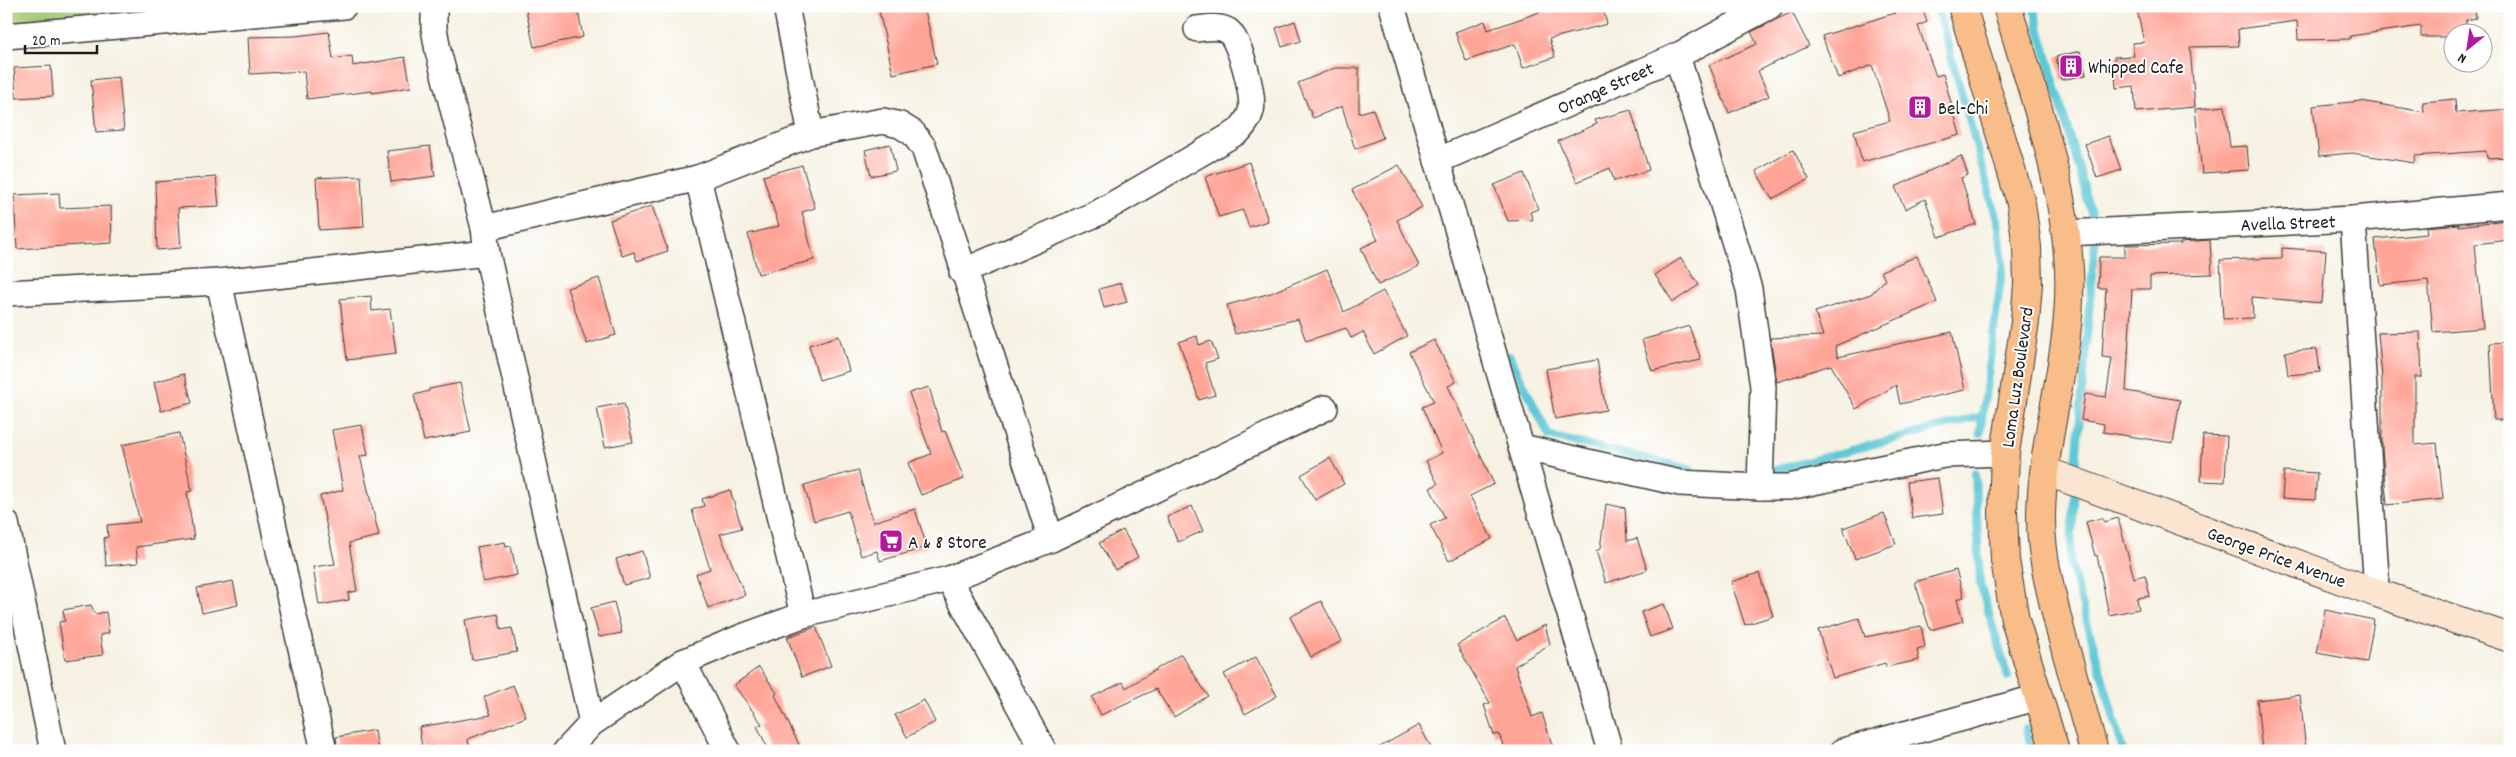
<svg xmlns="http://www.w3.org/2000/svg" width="2516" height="757" font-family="Dekko,sans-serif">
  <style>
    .green { fill: #9dc26c; stroke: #5c6f44 }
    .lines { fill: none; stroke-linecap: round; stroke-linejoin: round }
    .stream { stroke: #5dc8d6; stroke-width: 8 }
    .building { fill: #fea597 }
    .street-casing { stroke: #3d3c3a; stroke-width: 28 }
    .secondary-casing { stroke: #3d3c3a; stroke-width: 30 }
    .highway-casing { stroke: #3d3c3a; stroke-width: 30 }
    .street { stroke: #fff; stroke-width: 25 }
    .secondary { stroke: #fce5d0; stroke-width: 28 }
    .highway { stroke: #f8bd89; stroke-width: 28 }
    .labels { text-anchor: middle; stroke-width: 4; stroke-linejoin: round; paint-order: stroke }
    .poi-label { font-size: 19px; fill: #1c1c1c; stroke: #fff; text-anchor: start }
    .street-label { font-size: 19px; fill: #1c1c1c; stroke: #fff }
  </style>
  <rect width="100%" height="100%" fill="#fff"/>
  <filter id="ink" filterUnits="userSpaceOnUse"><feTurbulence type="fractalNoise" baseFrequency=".02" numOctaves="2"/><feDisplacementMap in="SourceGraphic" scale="10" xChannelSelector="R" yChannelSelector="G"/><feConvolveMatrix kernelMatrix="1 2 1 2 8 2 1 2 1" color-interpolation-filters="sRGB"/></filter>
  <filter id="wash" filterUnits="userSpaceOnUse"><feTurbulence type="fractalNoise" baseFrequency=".0096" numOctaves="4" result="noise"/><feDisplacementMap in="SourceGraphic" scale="20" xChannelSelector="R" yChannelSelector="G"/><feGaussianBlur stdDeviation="1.12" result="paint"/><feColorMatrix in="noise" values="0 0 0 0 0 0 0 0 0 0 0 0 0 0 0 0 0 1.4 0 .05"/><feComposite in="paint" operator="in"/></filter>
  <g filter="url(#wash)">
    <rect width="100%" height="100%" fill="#f6f1e2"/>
    <polygon class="green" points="6,6 186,6 6,24"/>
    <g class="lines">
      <g class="stream">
        <polyline points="1937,6 1999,227 2003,264 1980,433"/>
        <polyline points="2033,6 2096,230 2075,476"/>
        <polyline points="1510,356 1549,436 1690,469"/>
        <polyline points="1764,473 1982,416"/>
        <polyline points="1975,473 1980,584 2008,677"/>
        <polyline points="2075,488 2070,561 2123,751"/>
        <polyline points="2026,729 2033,751"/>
      </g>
    </g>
    <g id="blocks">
      <g class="building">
        <polygon points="525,6 577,6 583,37 534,47"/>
        <polygon points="878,6 924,6 937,64 893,74"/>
        <polygon points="1557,6 1602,6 1607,24 1549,39 1555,57 1523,68 1515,44 1466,61 1455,32 1485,21 1488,30"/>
        <polygon points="1892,6 1921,6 1927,22 1918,26 1936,76 1943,74 1960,135 1862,162 1854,131 1890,121 1872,65 1838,78 1822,36 1895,13"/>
        <polygon points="2136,6 2475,6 2476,18 2466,20 2466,32 2454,32 2454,37 2421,37 2421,26 2350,36 2350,39 2298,40 2297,21 2238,29 2239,46 2190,47 2195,107 2136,112 2134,86 2116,88 2114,57 2134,56 2132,43 2144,42"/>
        <polygon points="1792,12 1809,46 1758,71 1769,96 1729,113 1709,65 1757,44 1751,32"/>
        <polygon points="1295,21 1301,41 1282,47 1276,28"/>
        <polygon points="329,32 333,59 352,56 353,66 405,57 411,87 372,93 372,91 307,99 304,71 250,74 248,37 295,36"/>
        <polygon points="2080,51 2086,75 2061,80 2056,57"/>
        <polygon points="51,66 53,96 16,98 14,68"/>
        <polygon points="1335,68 1359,68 1359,113 1373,109 1383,138 1355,149 1342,106 1313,118 1298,83"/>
        <polygon points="119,77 124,130 96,132 91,80"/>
        <polygon points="2455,99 2456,113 2510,109 2510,157 2487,158 2486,151 2415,156 2414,163 2352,153 2319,156 2313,106 2361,101 2424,112 2423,102"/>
        <polygon points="2225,106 2230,147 2247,146 2249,170 2202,173 2195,109"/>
        <polygon points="1631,110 1649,170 1614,181 1610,168 1577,182 1558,141 1597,124 1595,120"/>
        <polygon points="2109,136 2121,170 2097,178 2085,144"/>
        <polygon points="890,144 896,171 871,176 865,150"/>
        <polygon points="430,146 435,176 391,182 387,151"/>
        <polygon points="1793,150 1809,179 1772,199 1756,171"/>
        <polygon points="1961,156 1968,175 1961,178 1976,224 1939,237 1925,199 1905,209 1895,187"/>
        <polygon points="1249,162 1268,221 1249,227 1243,210 1219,217 1205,177"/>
        <polygon points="802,165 815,208 802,212 814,260 758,274 748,234 779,226 763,176"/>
        <polygon points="1399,165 1422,207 1397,220 1419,266 1378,285 1361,248 1378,240 1352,190"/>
        <polygon points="1524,173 1538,209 1530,212 1533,220 1508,221 1494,185"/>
        <polygon points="361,176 364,227 319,230 316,178"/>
        <polygon points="216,177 219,206 178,208 181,248 157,250 155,182"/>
        <polygon points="59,193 60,208 111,206 112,243 17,249 14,195"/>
        <polygon points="652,206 668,251 637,261 634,252 622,256 610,220"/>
        <polygon points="2506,220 2509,240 2475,244 2483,328 2433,332 2428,280 2380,285 2375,239 2427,234 2426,227 2459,224 2459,226"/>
        <polygon points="2210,240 2212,274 2150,276 2150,289 2132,289 2126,391 2180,400 2173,443 2103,432 2104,424 2081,420 2085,394 2106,397 2112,358 2102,357 2106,288 2098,288 2099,257 2125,257 2125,245 2181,244 2181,242"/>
        <polygon points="2282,248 2326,251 2322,303 2252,297 2253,318 2223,319 2220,260 2282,258"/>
        <polygon points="1917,256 1937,302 1835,346 1838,357 1952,332 1965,390 1900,404 1896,385 1856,409 1831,365 1777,382 1770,338 1823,336 1815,312 1871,294 1885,280 1881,271"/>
        <polygon points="1681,258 1699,285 1673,302 1655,275"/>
        <polygon points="1327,269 1344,312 1383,291 1407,336 1374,354 1363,332 1351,338 1346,328 1306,341 1298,319 1235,334 1227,305 1271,293"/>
        <polygon points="599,278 616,335 587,344 567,288"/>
        <polygon points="1121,283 1127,302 1104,308 1099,289"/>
        <polygon points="371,296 372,311 390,309 396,354 347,360 340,299"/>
        <polygon points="1689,326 1701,360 1652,371 1642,340"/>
        <polygon points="2420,332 2422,377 2415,377 2415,445 2437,443 2443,499 2387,505 2382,449 2382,378 2378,333"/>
        <polygon points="839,336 849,371 819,380 809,345"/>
        <polygon points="1197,336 1199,345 1211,341 1218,359 1205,363 1215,395 1199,400 1179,342"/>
        <polygon points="1434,340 1456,382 1448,386 1494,484 1470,496 1492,539 1449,561 1430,525 1445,518 1430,488 1438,484 1426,461 1442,453 1422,407 1434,402 1409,352"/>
        <polygon points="2510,342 2510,420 2494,420 2490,343"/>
        <polygon points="2317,349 2320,372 2288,375 2285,352"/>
        <polygon points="1597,360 1606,410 1555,419 1546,369"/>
        <polygon points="184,374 192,403 161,411 154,382"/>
        <polygon points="460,383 471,432 424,441 414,395 429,391 429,389"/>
        <polygon points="929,387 942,432 945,431 964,479 921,495 908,463 931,454 909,393"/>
        <polygon points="624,403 633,442 605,447 597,408"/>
        <polygon points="362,425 368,455 360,456 379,536 349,543 357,591 348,593 349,600 319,605 313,567 335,564 320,496 343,490 332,430"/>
        <polygon points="179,433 192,491 187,492 194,539 136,547 138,563 106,566 104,538 108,537 107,525 140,522 122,445"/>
        <polygon points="2203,435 2227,436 2225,482 2201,481"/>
        <polygon points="1330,458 1344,484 1315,500 1301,475"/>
        <polygon points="858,470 873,522 915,509 927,547 880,561 877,551 861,556 848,511 814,521 804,485"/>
        <polygon points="2284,471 2317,473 2315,500 2282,498"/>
        <polygon points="1938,478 1943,514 1912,518 1907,482"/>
        <polygon points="730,490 742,528 720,534 745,595 708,608 696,574 710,569 692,510 704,506 702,499"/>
        <polygon points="1606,504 1625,508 1627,541 1637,538 1647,570 1606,583 1596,551 1600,549"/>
        <polygon points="1192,506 1203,531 1178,542 1167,517"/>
        <polygon points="1884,513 1896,544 1855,559 1843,528"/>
        <polygon points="2101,518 2104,522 2118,518 2134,578 2145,575 2150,596 2137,598 2139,609 2109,615 2097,555 2095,556 2086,522"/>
        <polygon points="1123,530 1138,557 1115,570 1099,543"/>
        <polygon points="505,542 506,547 511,546 517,575 483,582 477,547"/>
        <polygon points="642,551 650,578 624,585 616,559"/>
        <polygon points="1956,570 1964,597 1957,599 1963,621 1930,630 1915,582"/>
        <polygon points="1759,573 1773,616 1745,625 1731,582"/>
        <polygon points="233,581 238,605 202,613 197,588"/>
        <polygon points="1321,601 1342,641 1311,657 1290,617"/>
        <polygon points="614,602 622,633 599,637 591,608"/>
        <polygon points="1664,604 1673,629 1650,637 1641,612"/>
        <polygon points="91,605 95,614 106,612 109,633 100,635 103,655 65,660 59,622 65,621 63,610"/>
        <polygon points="2325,610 2374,620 2367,662 2317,653"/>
        <polygon points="498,614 501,630 512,628 517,652 472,660 465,620"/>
        <polygon points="1505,618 1517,640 1545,625 1550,644 1515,666 1532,717 1542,713 1554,751 1505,751 1499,734 1494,735 1484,705 1490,703 1457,645"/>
        <polygon points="1859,618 1865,637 1921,626 1925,647 1917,649 1919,660 1886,667 1885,663 1833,678 1818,630"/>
        <polygon points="816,627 831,666 802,677 787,637"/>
        <polygon points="1181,654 1208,696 1174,717 1156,689 1101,715 1092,697 1123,682 1126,688"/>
        <polygon points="1256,657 1277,696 1245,714 1224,674"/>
        <polygon points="759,667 777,693 775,695 802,751 769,751 757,726 762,724 734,685"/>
        <polygon points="513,685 526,717 468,739 470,751 434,751 434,746 422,748 419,727 491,715 484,697"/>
        <polygon points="2300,695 2306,751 2262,751 2257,700"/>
        <polygon points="924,700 935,722 907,737 895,715"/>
        <polygon points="1419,725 1433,751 1373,751"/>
        <polygon points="375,730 378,751 338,751 336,737"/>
      </g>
    </g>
  </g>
  <g filter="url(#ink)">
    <use href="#blocks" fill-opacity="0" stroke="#3d3c3a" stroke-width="1"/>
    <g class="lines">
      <g class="street-casing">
        <g id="street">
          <polyline points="434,6 434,28 438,51 484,228 487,253 592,723"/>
          <polyline points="786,6 811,134"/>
          <polyline points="1392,6 1610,751"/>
          <polyline points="6,36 344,6"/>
          <polyline points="1677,56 1749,289 1763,387 1760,487"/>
          <polyline points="1437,161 1677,56 1770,6"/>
          <polyline points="698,178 803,615"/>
          <polyline points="2353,219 2376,576 2374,592"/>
          <polyline points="484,228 698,178 811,134 883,121 900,125 913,133 924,148 1051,539"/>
          <polyline points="2066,233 2353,219 2510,205"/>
          <path d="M962 272 1098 213 1239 131C1244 125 1249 119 1251 111 1255 97 1240 40 1228 31 1219 25 1206 28 1197 29"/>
          <polyline points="219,282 324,751"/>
          <polyline points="6,293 219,282 487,253"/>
          <polyline points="1521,447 1680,483 1760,487 1789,487 1944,455 2005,453"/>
          <polyline points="6,523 53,751"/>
          <polyline points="949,579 1044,751"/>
          <polyline points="683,662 728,751"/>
          <polyline points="566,751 592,723 683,662 742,637 803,615 949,579 1051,539 1325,408"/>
          <polyline points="1843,751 2039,697"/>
        </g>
      </g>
      <g class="secondary-casing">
        <polyline id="secondary" points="2045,471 2374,592 2510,638"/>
      </g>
      <g class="highway-casing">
        <g id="highway">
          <polyline points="1962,6 2021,203 2027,247 2028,284 2025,322 2005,453 2003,512 2005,560 2015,620 2055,751"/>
          <path d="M2007 6C2032 89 2065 184 2069 270 2073 355 2041 436 2041 520 2041 558 2052 597 2061 633 2072 672 2083 712 2094 751"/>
        </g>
      </g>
      <use href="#street" class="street"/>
      <use href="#secondary" class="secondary"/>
      <use href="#highway" class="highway"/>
    </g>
  </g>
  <defs>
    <g id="building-square" transform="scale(1.25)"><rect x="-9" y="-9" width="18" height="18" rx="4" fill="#b5179e" stroke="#fff"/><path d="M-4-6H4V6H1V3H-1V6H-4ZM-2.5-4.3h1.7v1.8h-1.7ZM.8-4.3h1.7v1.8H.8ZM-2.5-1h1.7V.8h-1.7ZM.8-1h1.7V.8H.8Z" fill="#fff"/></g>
    <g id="supermarket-square" transform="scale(1.25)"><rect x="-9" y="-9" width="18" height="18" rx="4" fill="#b5179e" stroke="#fff"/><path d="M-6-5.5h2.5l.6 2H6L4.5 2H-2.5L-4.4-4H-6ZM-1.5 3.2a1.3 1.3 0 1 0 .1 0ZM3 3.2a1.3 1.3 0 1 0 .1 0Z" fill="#fff"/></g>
  </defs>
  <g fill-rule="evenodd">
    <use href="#building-square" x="2071" y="66"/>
    <use href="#building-square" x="1920" y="107"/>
    <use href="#supermarket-square" x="891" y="541"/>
  </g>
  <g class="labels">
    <g class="poi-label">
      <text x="2088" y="73">Whipped Cafe</text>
      <text x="1938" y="114">Bel-Chi</text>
      <text x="908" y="548">A &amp; 8 Store</text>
    </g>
    <g class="street-label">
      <text transform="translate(1605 87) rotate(-24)" y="7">Orange Street</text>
      <text transform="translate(2288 222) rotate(-2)" y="7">Avella Street</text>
      <text transform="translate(2016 377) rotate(-82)" y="7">Loma Luz Boulevard</text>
      <text transform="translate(2277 556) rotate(20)" y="7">George Price Avenue</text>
    </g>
  </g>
  <rect width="2516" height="757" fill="none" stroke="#fff" stroke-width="25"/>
  <g transform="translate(2468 48) rotate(210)"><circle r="24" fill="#ffffff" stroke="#a4a4a4"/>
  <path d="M0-4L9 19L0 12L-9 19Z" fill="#b5179e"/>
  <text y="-8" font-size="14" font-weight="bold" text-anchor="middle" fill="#1c1c1c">N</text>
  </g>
  <path d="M25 45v8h72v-8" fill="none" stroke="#1c1c1c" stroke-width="2.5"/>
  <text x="32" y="45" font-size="15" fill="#1c1c1c" stroke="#ffffff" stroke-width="4" paint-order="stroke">20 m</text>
</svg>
